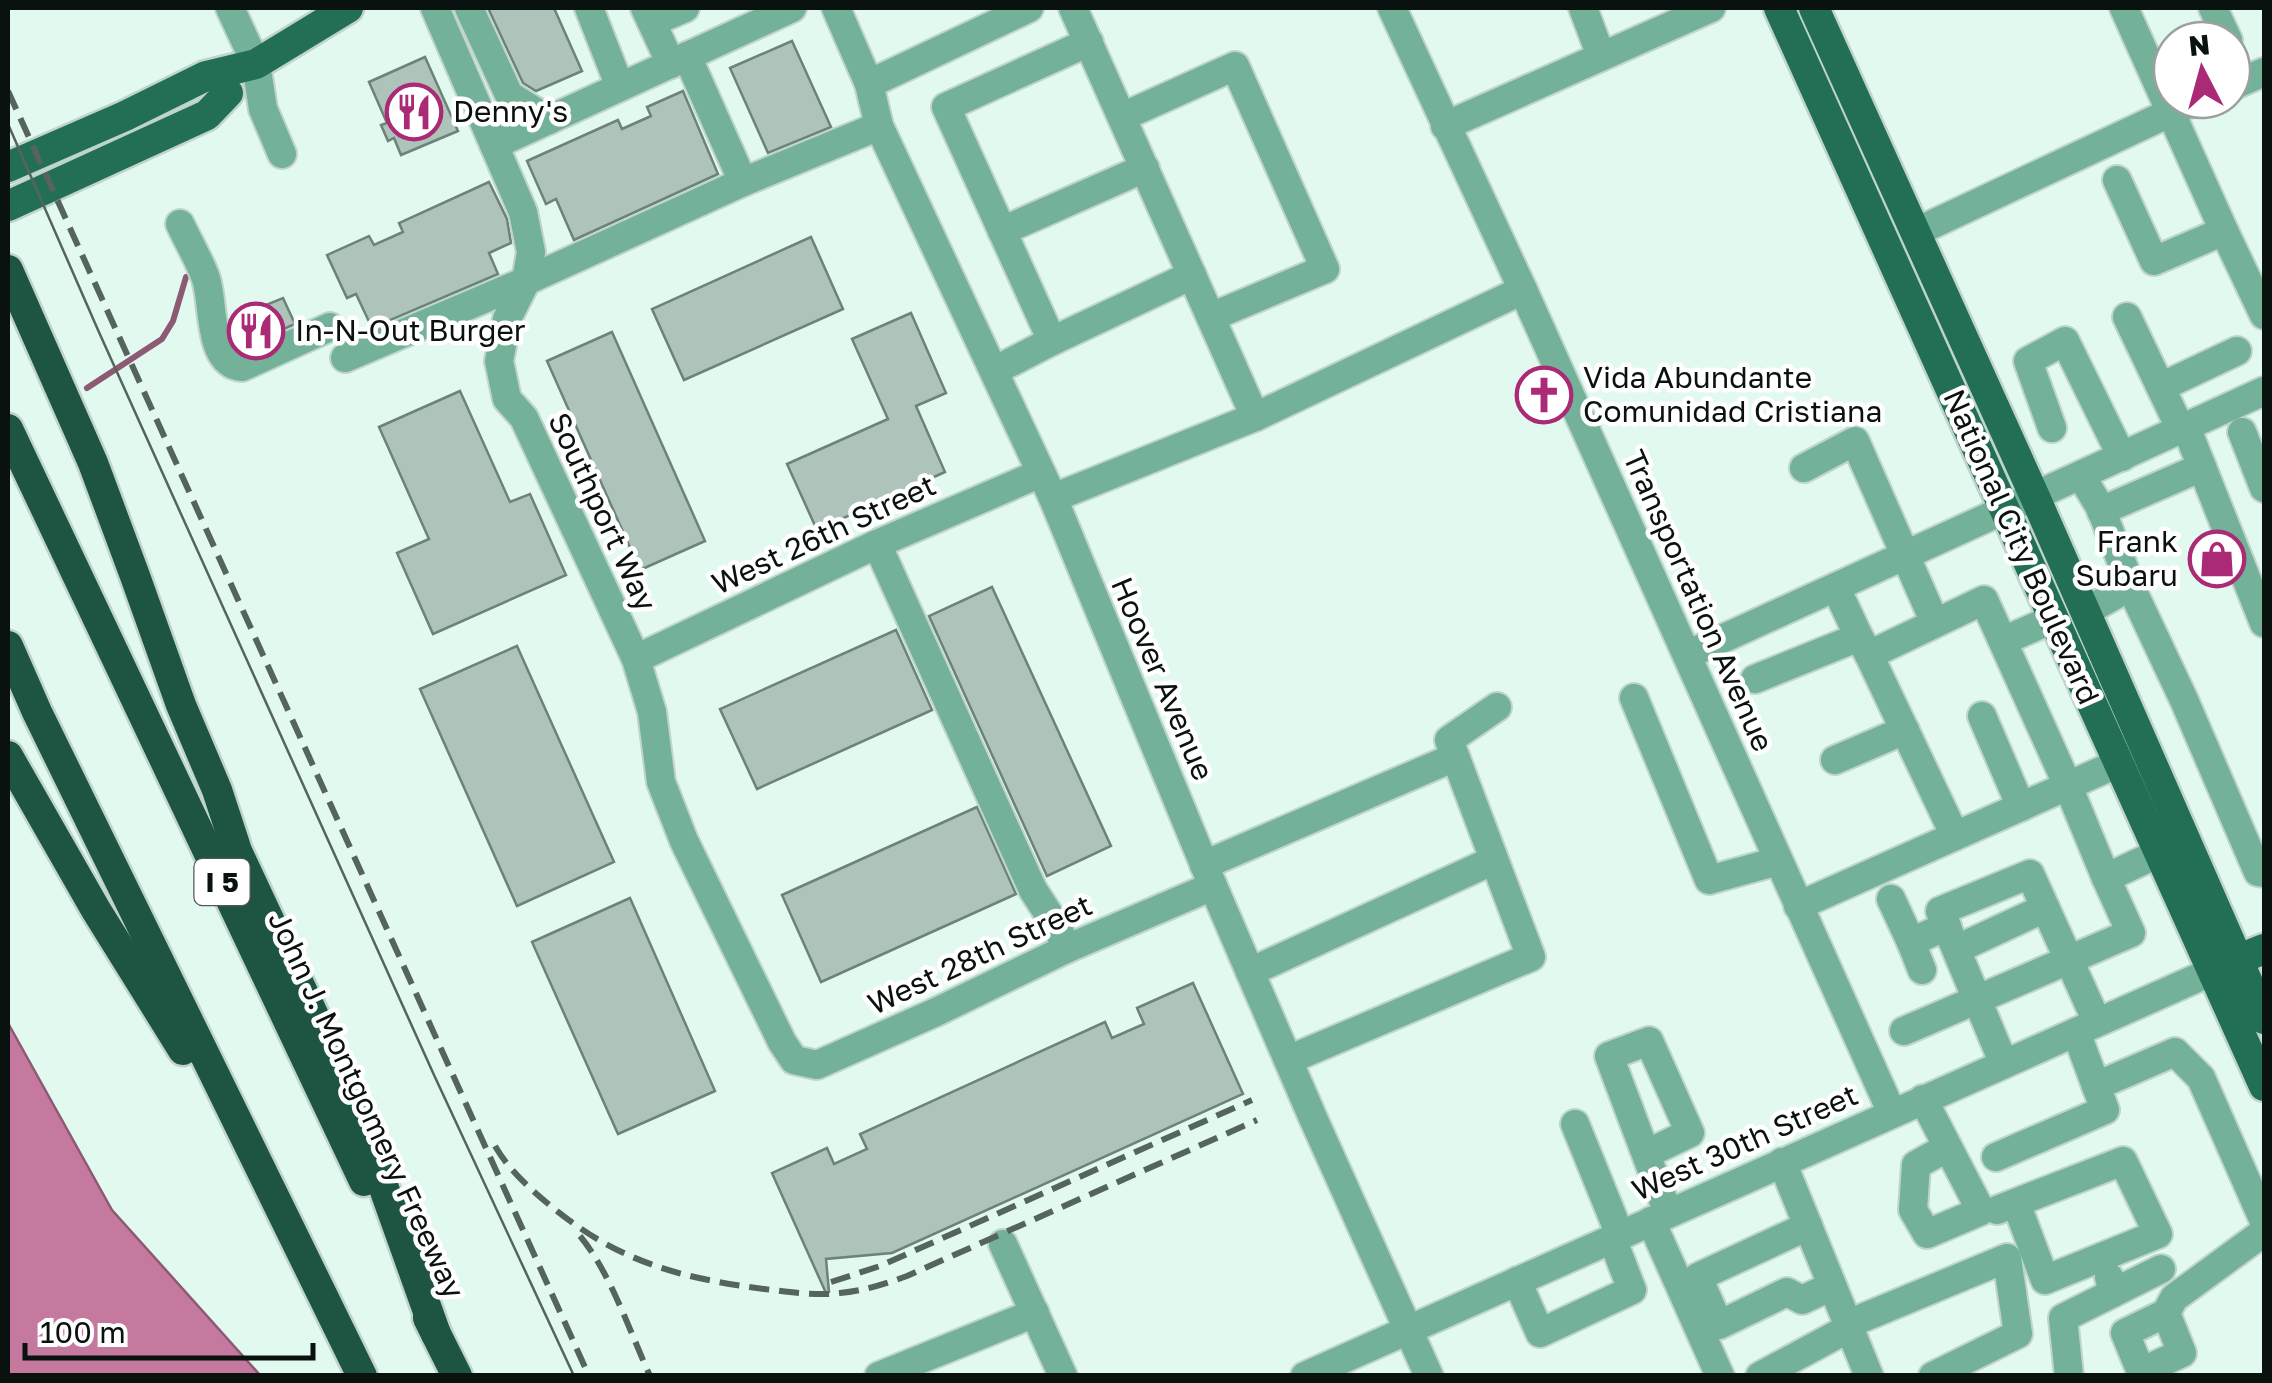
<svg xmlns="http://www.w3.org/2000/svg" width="2272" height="1383" font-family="'Golos Text',sans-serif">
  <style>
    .water { fill: #c5799e; stroke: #8d5a73; stroke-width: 2.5 }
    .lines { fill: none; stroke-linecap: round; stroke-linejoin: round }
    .stream { stroke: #8d5a73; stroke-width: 6 }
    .building { fill: #aec4ba; stroke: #6d8279; stroke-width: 2.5 }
    .minor-casing { stroke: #bfd4cb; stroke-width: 32 }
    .major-casing { stroke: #bfd4cb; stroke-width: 35 }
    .highway-casing { stroke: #bfd4cb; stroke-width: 35 }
    .minor { stroke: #73b199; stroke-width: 28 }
    .major { stroke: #236f56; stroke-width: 30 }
    .highway { stroke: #1d5442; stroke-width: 30 }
    .tram { stroke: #56645e; stroke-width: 2.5 }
    .rail { stroke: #56645e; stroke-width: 6; stroke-dasharray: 20 10; stroke-linecap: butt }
    .labels { text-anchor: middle; stroke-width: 9; stroke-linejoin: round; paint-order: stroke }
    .shield { fill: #fff; stroke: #545957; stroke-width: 2.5 }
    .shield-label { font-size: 28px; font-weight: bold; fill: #0a120f }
    .poi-label { font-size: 30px; fill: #0a120f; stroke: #fff; text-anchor: start }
    .street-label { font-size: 30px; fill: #0a120f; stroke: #fff }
  </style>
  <rect width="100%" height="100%" fill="#e2f9ef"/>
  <polygon class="water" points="8,1023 112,1210 260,1375 8,1375"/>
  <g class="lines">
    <polyline class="stream" points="87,388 162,339 173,321 186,277"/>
  </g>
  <g class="building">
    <polygon points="488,8 554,8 582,71 536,91 523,83"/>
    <polygon points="792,41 831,127 768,153 730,68"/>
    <polygon points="425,57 458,131 401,155 394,138 388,141 381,125 387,123 369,82"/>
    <polygon points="683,91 718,174 574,240 556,199 546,204 527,161 618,120 622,129 651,116 647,107"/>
    <polygon points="489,182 507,219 511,243 489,253 498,274 372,328 356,294 347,298 327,255 369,236 374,245 403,232 399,223"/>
    <polygon points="811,237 843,309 684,380 652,309"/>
    <polygon points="283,298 295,324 240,348 234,337 230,323 245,316 244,314"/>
    <polygon points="911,313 946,393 916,406 945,472 817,530 787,464 888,419 852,339"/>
    <polygon points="612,332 705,541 640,570 547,361"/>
    <polygon points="460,391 510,502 530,494 566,575 433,634 397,553 429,539 379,427"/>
    <polygon points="992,587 1111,846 1047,876 929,616"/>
    <polygon points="896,630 932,710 757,789 720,709"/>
    <polygon points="517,646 614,862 517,906 420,689"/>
    <polygon points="977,807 1016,894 821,982 782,895"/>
    <polygon points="630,898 715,1091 618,1134 532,942"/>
    <polygon points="1193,983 1243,1094 892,1253 826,1259 829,1292 826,1293 772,1173 827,1148 834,1164 867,1149 860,1134 1105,1022 1112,1038 1144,1024 1137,1008"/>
  </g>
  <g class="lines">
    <g class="minor-casing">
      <g id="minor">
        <polyline points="230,8 256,64 263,109 282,154"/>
        <polyline points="435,8 523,212 531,252 526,281 507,319 499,361 507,399 524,418 636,659 652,712 661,782 684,841 782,1042 794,1060 817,1065 934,1013 1066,949 1213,886"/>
        <polyline points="469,8 509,95 549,120"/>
        <polyline points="589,8 620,87"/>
        <polyline points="645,8 671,64"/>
        <polyline points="836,8 869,84 879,126 1053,498 1213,886 1313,1118 1429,1376"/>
        <polyline points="1073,8 1255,417"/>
        <polyline points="1392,8 1523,290 1892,1113"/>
        <polyline points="1583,8 1601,56"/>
        <polyline points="2124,8 2224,231 2264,315"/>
        <polyline points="2213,8 2228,40"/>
        <polyline points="652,22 685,8"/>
        <polyline points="687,56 743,182 879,126"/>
        <polyline points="869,84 1029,8"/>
        <polyline points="2232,86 2264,72"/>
        <polyline points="1122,117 1235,66 1325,269 1211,317"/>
        <polyline points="1445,126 1711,8"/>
        <polyline points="494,145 792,8"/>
        <polyline points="2117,180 2154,261 2224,231"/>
        <path d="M180 224C188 241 198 258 205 276 215 300 206 364 242 367L330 327"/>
        <polyline points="1002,231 1145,168"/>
        <polyline points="1916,232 2197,100"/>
        <polyline points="2127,317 2181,430"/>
        <polyline points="1052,341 1192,275"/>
        <polyline points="345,358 526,281 743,182"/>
        <polyline points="994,371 1052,341 946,107 1089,42"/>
        <polyline points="2161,387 2237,351"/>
        <polyline points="2186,427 2264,623"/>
        <polyline points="2052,428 2028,361 2065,341 2122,457"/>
        <polyline points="2242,432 2264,488"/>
        <polyline points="1804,468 1855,441 1935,623"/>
        <polyline points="2081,476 2100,507 2135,596 2184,700 2258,872 2264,873"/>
        <polyline points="1053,498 1255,417 1523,290"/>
        <polyline points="2101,511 2202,467"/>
        <polyline points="877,544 1033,890 1059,930 1066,949"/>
        <polyline points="2085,612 2131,586"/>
        <polyline points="1859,637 1869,655 1984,600 2068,786 2106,878 2159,853"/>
        <polyline points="2003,641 2053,619"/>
        <polyline points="1687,655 2264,391"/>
        <polyline points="1869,655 1955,836"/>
        <polyline points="636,659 877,544 1041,473"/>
        <polyline points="1755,679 1859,637 1836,588"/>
        <polyline points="1634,698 1709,880 1778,861"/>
        <polyline points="1982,716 2021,807"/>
        <polyline points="1835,760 1905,730"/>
        <polyline points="1204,865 1455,757"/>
        <polyline points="1891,899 1911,942 1947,926"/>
        <polyline points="1798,906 2119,763"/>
        <polyline points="1911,942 1922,970"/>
        <polyline points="1957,949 2045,908"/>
        <polyline points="1250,972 1494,860"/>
        <polyline points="1904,1031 2131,933 2106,878"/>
        <polyline points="1288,1060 1531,957 1449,740 1497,707"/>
        <polyline points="2004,1064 1940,911 2030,874 2097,1022"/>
        <polyline points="2096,1086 2175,1052 2201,1078 2264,1221"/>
        <polyline points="1923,1099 1981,1211 1927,1234 1913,1210 1916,1165 1948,1147"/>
        <polyline points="1575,1124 1620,1235"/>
        <polyline points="1646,1154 1690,1133 1649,1041 1609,1056 1668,1213"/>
        <polyline points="1996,1157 2105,1110 2076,1032"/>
        <polyline points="1782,1162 1869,1376"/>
        <polyline points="1997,1210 2123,1161 2158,1234 2045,1280 2016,1203"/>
        <polyline points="1651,1221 1720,1376"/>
        <polyline points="1808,1226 1698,1277 1719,1325 1787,1292 1802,1300 1832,1286"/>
        <polyline points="1003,1244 1063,1376"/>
        <polyline points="2109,1277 2113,1293 2161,1269"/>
        <polyline points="1517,1281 1540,1333 1632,1290 1612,1238"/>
        <polyline points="2166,1313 2182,1353 2141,1372 2125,1333 2166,1313 2174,1298 2264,1232"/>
        <polyline points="1848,1324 2007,1258 2018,1334 1933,1376"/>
        <polyline points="879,1376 1035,1313"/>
        <polyline points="1305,1376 2213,971"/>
        <polyline points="1760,1376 1849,1328"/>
        <polyline points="2069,1376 2063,1318 2113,1293"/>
      </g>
    </g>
    <g class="major-casing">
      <g id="major">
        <polyline points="1779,8 2264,1086"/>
        <polyline points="1814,8 2035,497 2264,1019"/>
        <polyline points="8,167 125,116 206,76 256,64 348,8"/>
        <polyline points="8,206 207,115 228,93"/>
        <polyline points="2220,967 2264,949"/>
      </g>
    </g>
    <g class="highway-casing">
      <g id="highway">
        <polyline points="8,270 93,463 135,576 181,705 217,790 237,851 350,1093 436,1334"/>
        <polyline points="8,429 364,1181"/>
        <polyline points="8,646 37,712 362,1376"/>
        <polyline points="8,756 96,910 183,1050"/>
        <polyline points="428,1318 457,1376"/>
      </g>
    </g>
    <use href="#minor" class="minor"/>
    <use href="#major" class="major"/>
    <use href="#highway" class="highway"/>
    <polyline class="tram" points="8,124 98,330 434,1075 574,1376"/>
    <g class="rail">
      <polyline points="8,91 589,1376"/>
      <path d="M495 1146C509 1170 530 1189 552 1207 619 1262 680 1278 764 1289 789 1292 815 1296 840 1293 863 1291 885 1284 907 1276L1257 1120"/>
      <path d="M580 1236C610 1272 630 1332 650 1376"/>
      <polyline points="831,1282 880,1266 1252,1100"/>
    </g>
  </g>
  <defs>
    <g id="restaurant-ring" transform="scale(2.875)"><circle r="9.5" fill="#fff" stroke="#ab2a76" stroke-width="1.5"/><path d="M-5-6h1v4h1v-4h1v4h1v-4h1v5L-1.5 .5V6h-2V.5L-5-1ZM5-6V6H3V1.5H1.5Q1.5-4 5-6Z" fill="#ab2a76"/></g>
    <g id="church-ring" transform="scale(2.875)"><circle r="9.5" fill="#fff" stroke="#ab2a76" stroke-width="1.5"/><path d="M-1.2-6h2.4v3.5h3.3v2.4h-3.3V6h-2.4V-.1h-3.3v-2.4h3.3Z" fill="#ab2a76"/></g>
    <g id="shop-ring" transform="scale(2.875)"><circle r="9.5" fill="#fff" stroke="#ab2a76" stroke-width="1.5"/><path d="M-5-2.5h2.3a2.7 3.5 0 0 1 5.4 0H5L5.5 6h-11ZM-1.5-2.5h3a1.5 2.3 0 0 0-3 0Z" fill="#ab2a76"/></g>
  </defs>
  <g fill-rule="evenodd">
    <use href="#restaurant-ring" x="414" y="112"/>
    <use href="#restaurant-ring" x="256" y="331"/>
    <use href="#church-ring" x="1544" y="395"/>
    <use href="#shop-ring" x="2217" y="559"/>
  </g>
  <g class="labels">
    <rect class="shield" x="194.5" y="859" width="55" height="46" rx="8"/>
    <g class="shield-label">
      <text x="222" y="892">I 5</text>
    </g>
    <g class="poi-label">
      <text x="453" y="122">Denny's</text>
      <text x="295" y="341">In-N-Out Burger</text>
      <text x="1583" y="388">Vida Abundante<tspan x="1583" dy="34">Comunidad Cristiana</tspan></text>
      <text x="2178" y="552" text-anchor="end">Frank<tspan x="2178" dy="34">Subaru</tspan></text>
    </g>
    <g class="street-label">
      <text transform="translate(602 512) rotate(65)" y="10">Southport Way</text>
      <text transform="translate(824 535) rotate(-25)" y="10">West 26th Street</text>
      <text transform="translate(2021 547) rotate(66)" y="10">National City Boulevard</text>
      <text transform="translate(1698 601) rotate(66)" y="10">Transportation Avenue</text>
      <text transform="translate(1162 679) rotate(67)" y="10">Hoover Avenue</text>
      <text transform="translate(980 955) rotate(-25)" y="10">West 28th Street</text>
      <text transform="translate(366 1105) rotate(65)" y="10">John J. Montgomery Freeway</text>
      <text transform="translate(1745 1143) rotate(-24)" y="10">West 30th Street</text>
    </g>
  </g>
  <rect width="2272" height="1383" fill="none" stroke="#0a120f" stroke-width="20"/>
  <g transform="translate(2202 70) rotate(354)"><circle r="48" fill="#ffffff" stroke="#9da09f" stroke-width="2.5"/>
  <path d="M0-8L18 38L0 25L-18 38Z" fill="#ab2a76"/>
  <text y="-15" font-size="28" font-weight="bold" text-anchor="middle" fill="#0a120f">N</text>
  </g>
  <path d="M25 1343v15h288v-15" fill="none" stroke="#0a120f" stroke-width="5"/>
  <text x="40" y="1343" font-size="30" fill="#0a120f" stroke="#ffffff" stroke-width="8" paint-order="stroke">100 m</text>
</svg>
